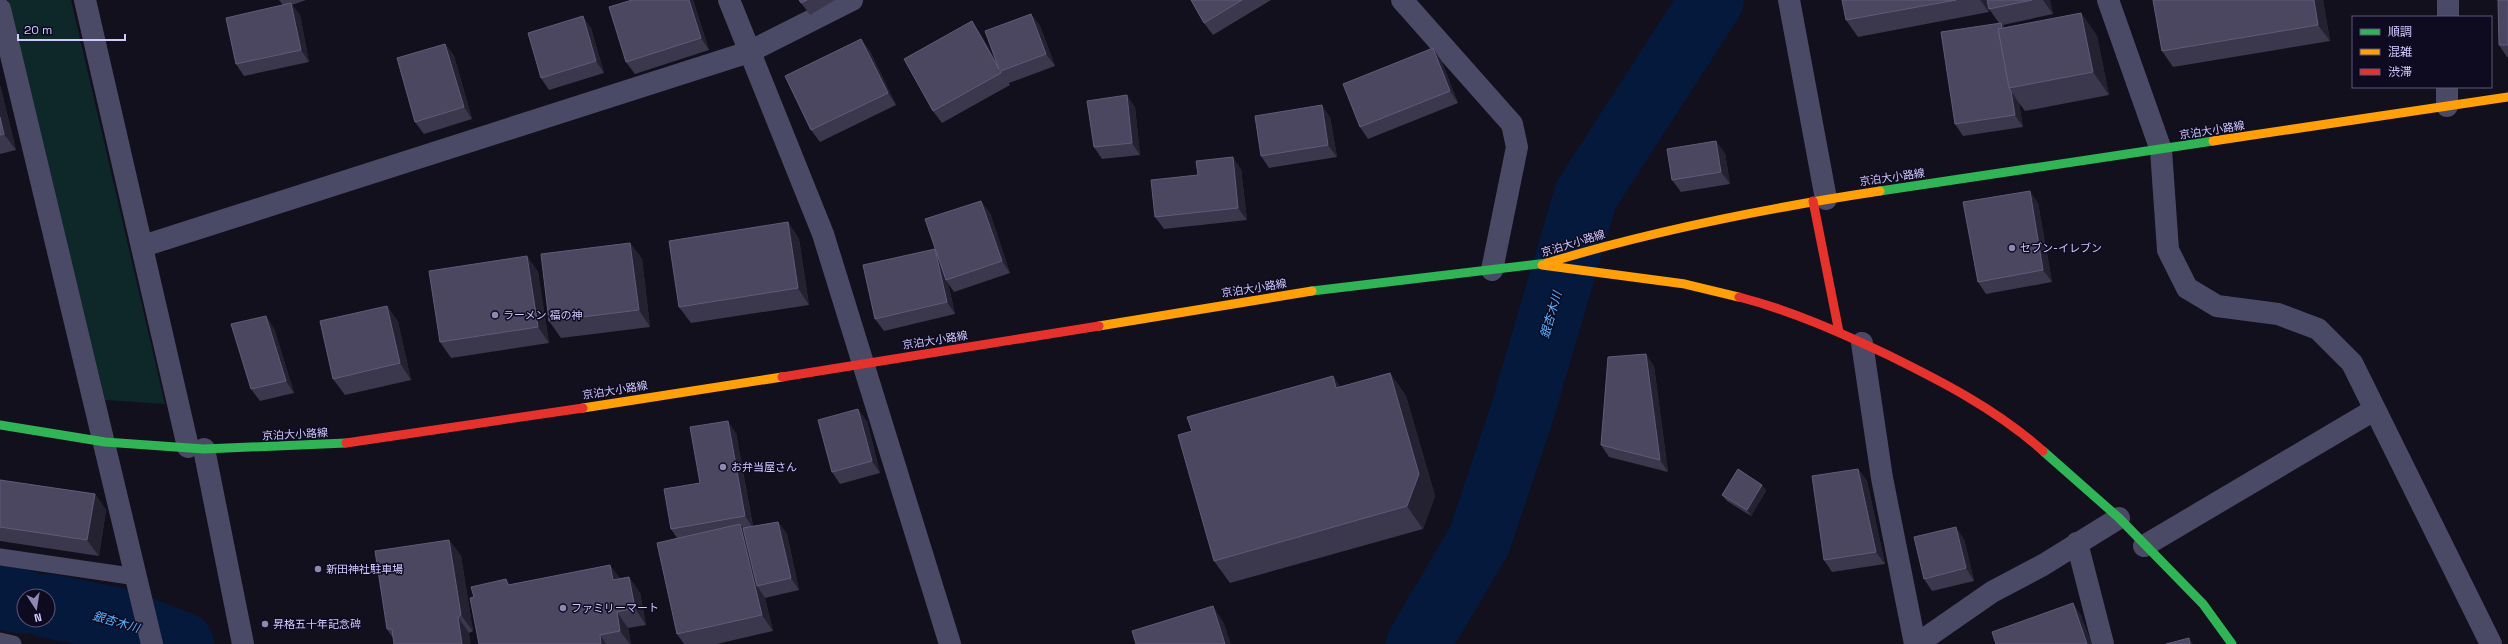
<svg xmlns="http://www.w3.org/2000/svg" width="2508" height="644" font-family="'Space Grotesk','Noto Sans JP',sans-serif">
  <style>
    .green { fill: #0e2728 }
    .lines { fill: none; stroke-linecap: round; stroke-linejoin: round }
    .river { stroke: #05193d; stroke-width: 64 }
    .lane { stroke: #4b4a66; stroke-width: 17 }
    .street { stroke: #4b4a66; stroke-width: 22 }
    .fast { stroke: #30b455; stroke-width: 9 }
    .slow { stroke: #ff9f0a; stroke-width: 9 }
    .jam { stroke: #e5322d; stroke-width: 9 }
    .wall { fill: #3b374c }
    .shaded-wall { fill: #242131 }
    .building { fill: #4b4760; stroke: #605b79 }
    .poi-dot { fill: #8e89b0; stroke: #0e0b21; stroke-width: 1.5 }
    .labels { text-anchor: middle; stroke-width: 3; stroke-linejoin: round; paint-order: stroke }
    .street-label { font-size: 11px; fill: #d1caff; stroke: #0e0b21 }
    .poi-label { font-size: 11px; fill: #d1caff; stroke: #0e0b21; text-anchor: start }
    .water-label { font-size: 12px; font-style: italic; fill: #58b1ff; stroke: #0e0b21 }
  </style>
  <rect width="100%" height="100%" fill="#12101c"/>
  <polygon class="green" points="8,0 71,0 165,404 105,400"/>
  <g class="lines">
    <g class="river">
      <polyline points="0,597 24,602"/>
      <polyline points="48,606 119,620 182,644"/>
      <polyline points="1418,644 1479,541 1521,416 1586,195 1712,0"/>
    </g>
    <g class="lane">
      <polyline points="0,557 137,577"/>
      <polyline points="0,641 13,644"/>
    </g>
    <g class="street">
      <polyline points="85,0 188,447"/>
      <polyline points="729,0 823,234 950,644"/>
      <polyline points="1402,0 1512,124 1517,147 1492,270"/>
      <polyline points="1789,0 1826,199"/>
      <polyline points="2108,0 2161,150 2168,250 2187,288 2217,306 2278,314 2318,329 2352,363 2491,644"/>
      <polyline points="0,9 152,644"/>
      <polyline points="2448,17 2448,0"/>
      <polyline points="2447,106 2447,87"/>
      <polyline points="143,246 749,52 852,0"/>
      <polyline points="1862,343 1882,478 1915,644"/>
      <polyline points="204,449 243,644"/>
      <polyline points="2077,543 2103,644"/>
      <polyline points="2144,546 2374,410"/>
      <polyline points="1917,644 1992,592 2043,565 2119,518"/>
    </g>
    <g class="fast">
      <polyline points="1880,191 2213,141"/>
      <polyline points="1312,291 1547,263"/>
      <polyline points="0,425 105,442 204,449 346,443"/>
      <polyline points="2043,451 2119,518 2203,604 2232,644"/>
    </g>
    <g class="slow">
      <polyline points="2213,141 2508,97"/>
      <path d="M1547 263C1655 230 1768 208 1880 191"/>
      <polyline points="1542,265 1685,284 1739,297"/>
      <polyline points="1099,326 1312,291"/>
      <polyline points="583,408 782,377"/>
    </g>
    <g class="jam">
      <polyline points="1813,201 1839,332"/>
      <path d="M1739 297C1790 310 1839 332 1886 354 1941 381 1996 409 2043 451"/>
      <polyline points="782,377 1099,326"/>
      <polyline points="346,443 583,408"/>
    </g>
  </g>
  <g class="wall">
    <polygon points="279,0 306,0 292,5 300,15 309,62 244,76 236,64 283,5"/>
    <polygon points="632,0 693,0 709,50 635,74 626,62"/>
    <polygon points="799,0 835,0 810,15"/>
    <polygon points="1191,0 1271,0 1213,35 1204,23"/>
    <polygon points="1842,0 1986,0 1989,12 1858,37 1846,20"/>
    <polygon points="1987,0 2050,0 2053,14 2003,25 2005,28 2081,13 2097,36 2109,95 2025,111 2019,103 2023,127 1963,136 1955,124 1999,23 1989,9"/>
    <polygon points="2153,0 2323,0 2330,41 2173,67 2162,51"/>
    <polygon points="2508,0 2508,57 2507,57 2499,45"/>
    <polygon points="1031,14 1040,26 1055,66 1009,83 1010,85 942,123 933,111 980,33 996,61"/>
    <polygon points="591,28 604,73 549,90 541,78"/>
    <polygon points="445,44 454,56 472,119 424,134 415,122"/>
    <polygon points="870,51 896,105 820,142 811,130"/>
    <polygon points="1441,60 1458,103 1368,139 1360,127"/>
    <polygon points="0,85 16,150 0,154"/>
    <polygon points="1135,107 1140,155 1102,159 1094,147"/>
    <polygon points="1330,117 1337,157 1269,168 1261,156"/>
    <polygon points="1725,153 1730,184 1681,192 1672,180"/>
    <polygon points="1241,169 1247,220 1164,229 1155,217"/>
    <polygon points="2038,203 2052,282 1986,294 1978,282"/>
    <polygon points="990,213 1010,273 954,292 948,283 955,314 884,331 875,319"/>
    <polygon points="788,222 799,239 809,305 691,323 679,307"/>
    <polygon points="630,243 642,259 650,327 561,338 549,321"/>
    <polygon points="527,256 538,272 549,343 451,358 440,342"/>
    <polygon points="387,306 398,322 411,380 345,395 333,379"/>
    <polygon points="274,328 294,393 260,401 251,389"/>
    <polygon points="1654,366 1668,472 1609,457 1601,445"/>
    <polygon points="1390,373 1406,396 1435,496 1423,529 1230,583 1214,561 1192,431 1333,376 1340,387"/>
    <polygon points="867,421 880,473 840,484 832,472"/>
    <polygon points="736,433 753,526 778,522 787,534 799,590 765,598 773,631 717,644 684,644 677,634 677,538 671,529 700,483"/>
    <polygon points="1858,469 1867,481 1885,564 1832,572 1824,560"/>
    <polygon points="0,480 95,494 106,510 99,556 0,541"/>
    <polygon points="1762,485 1766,491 1751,516 1727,501 1722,495"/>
    <polygon points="1964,539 1974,581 1932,591 1924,579"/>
    <polygon points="449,540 461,556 473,631 469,633 393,638 387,629"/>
    <polygon points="610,565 620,579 629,577 640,593 646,625 628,628 631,644 479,644 506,579 510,585"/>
  </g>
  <g class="shaded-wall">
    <polygon points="689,0 693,0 709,50 701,38"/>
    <polygon points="1980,0 1986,0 1989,12"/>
    <polygon points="2043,0 2050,0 2053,14"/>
    <polygon points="2314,0 2323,0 2330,41 2318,25"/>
    <polygon points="291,3 300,15 309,62 301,50"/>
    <polygon points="2081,13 2097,36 2109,95 2093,72"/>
    <polygon points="1031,14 1040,26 1055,66 1046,54"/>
    <polygon points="583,16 591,28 604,73 596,61"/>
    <polygon points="972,21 980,33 1002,71 1001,71"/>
    <polygon points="2001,23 2009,35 2011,88"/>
    <polygon points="861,39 870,51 896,105 888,93"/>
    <polygon points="445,44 454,56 472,119 464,107"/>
    <polygon points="1433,48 1441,60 1458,103 1450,91"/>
    <polygon points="0,85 16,150 4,134 0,117"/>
    <polygon points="2011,91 2019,103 2023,127 2015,115"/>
    <polygon points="1127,95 1135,107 1140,155 1132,143"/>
    <polygon points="1322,105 1330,117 1337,157 1328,145"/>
    <polygon points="1716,141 1725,153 1730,184 1721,172"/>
    <polygon points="1233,157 1241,169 1247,220 1238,208"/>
    <polygon points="2030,191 2038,203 2052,282 2043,270"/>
    <polygon points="981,201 990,213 1010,273 1002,261"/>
    <polygon points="788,222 799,239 809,305 798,288"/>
    <polygon points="630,243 642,259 650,327 639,310"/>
    <polygon points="935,249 943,261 946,280 948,283 955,314 947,302"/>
    <polygon points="527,256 538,272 549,343 538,327"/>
    <polygon points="387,306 398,322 411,380 400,363"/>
    <polygon points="266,316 274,328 294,393 286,381"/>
    <polygon points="1646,354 1654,366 1668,472 1660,460"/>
    <polygon points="1390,373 1406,396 1435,496 1423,529 1407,506"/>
    <polygon points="1333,376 1348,399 1336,388"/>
    <polygon points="858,409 867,421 880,473 872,461"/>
    <polygon points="728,421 736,433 753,528 745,516"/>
    <polygon points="1858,469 1867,481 1885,564 1876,552"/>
    <polygon points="1762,485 1766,491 1751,516 1747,510"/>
    <polygon points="95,494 106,510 99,556 87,540"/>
    <polygon points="778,522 787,534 799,590 791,578"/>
    <polygon points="740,524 752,540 757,586 765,598 773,631 762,615"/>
    <polygon points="1956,527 1964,539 1974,581 1966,568"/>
    <polygon points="449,540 461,556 473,631 461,615"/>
    <polygon points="610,565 622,581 613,580"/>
    <polygon points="629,577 640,593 646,625 635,608"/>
    <polygon points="506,579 518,596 508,585"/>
    <polygon points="2073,603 2081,615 2092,644 2087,644"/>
    <polygon points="1213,606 1224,623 1231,644 1225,644"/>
    <polygon points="617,612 628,628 631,644 630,644 620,631"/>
    <polygon points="458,617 469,633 471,644 462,644"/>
    <polygon points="600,635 606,644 601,644"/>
    <polygon points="2189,638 2193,644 2190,644"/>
  </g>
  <g class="building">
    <polygon points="632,0 689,0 701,38 626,62 609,7"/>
    <polygon points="799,0 807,0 801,3"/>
    <polygon points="1191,0 1242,0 1204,23"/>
    <polygon points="1842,0 1956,0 1846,20"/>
    <polygon points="1987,0 2032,0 1989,9"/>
    <polygon points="2153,0 2314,0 2318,25 2162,51"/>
    <polygon points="2498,0 2508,0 2508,45 2499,45"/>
    <polygon points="291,3 301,50 236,64 226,18"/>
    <polygon points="2081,13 2093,72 2009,88 1998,29"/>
    <polygon points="1031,14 1046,54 1001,71 1001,73 933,111 904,59 972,21 999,69 985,31"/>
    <polygon points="583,16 596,61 541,78 528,33"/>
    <polygon points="2001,23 2002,28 1998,29 2009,88 2011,91 2015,115 1955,124 1941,32"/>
    <polygon points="861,39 888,93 811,130 785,76"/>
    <polygon points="445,44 464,107 415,122 397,58"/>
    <polygon points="1433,48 1450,91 1360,127 1343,84"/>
    <polygon points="1127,95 1132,143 1094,147 1087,101"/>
    <polygon points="1322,105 1328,145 1261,156 1255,116"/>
    <polygon points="0,117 4,134 0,135"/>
    <polygon points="1716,141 1721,172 1672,180 1667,149"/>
    <polygon points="1233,157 1238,208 1155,217 1151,180 1198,175 1196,161"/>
    <polygon points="2030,191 2043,270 1978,282 1963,202"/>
    <polygon points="981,201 1002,261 946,280 925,219"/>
    <polygon points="788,222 798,288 679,307 669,241"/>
    <polygon points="630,243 639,310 549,321 541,254"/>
    <polygon points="935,249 947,302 875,319 863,265"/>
    <polygon points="527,256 538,327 440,342 429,271"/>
    <polygon points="387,306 400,363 333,379 320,321"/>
    <polygon points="266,316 286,381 251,389 231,324"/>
    <polygon points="1646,354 1660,460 1601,445 1608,357"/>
    <polygon points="1390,373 1419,474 1407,506 1214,561 1178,435 1192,431 1187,417 1333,376 1336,388"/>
    <polygon points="858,409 872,461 832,472 818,420"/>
    <polygon points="728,421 745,516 671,529 664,489 700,483 690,427"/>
    <polygon points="1738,469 1762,485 1747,510 1722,495"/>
    <polygon points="1858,469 1876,552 1824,560 1812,476"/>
    <polygon points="0,480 95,494 87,540 0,527"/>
    <polygon points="778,522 791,578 757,586 743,528"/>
    <polygon points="740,524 762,615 677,634 657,543"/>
    <polygon points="1956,527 1966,568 1924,579 1914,537"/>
    <polygon points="449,540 461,615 458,617 462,644 394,644 392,629 387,629 375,551"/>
    <polygon points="610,565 613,580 629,577 635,608 617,612 620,631 600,635 601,644 479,644 470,598 474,597 471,587 506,579 508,585"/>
    <polygon points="2073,603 2087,644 1996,644 1992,632"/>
    <polygon points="1213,606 1225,644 1136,644 1132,631"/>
    <polygon points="2189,638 2190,644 2166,644"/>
  </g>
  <g class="poi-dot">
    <circle cx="2012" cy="248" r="4"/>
    <circle cx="495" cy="315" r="4"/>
    <circle cx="723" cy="467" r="4"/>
    <circle cx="318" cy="569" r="4"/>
    <circle cx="563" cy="608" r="4"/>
    <circle cx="265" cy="624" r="4"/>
  </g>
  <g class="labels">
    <g class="street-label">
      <text transform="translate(2212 130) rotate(-9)" y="4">京泊大小路線</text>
      <text transform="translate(1892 177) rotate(-8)" y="4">京泊大小路線</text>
      <text transform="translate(1573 243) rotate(-17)" y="4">京泊大小路線</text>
      <text transform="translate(1254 288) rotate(-9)" y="4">京泊大小路線</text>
      <text transform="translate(935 340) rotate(-9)" y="4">京泊大小路線</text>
      <text transform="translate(615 390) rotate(-9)" y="4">京泊大小路線</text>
      <text transform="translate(295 434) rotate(-3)" y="4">京泊大小路線</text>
    </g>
    <g class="poi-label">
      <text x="2020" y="252">セブン-イレブン</text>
      <text x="503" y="319">ラーメン 福の神</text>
      <text x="731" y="471">お弁当屋さん</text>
      <text x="326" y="573">新田神社駐車場</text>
      <text x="571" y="612">ファミリーマート</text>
      <text x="273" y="628">昇格五十年記念碑</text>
    </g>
    <g class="water-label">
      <text transform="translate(1551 315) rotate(-74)" y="4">銀杏木川</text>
      <text transform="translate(116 622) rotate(16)" y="4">銀杏木川</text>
    </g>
  </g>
  <rect x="2352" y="16" width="140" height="72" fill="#0e0b21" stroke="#5c577a"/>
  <rect x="2360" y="29" width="20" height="6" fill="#30b455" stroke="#5c577a"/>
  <text x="2388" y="36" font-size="12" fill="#d1caff">順調</text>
  <rect x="2360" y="49" width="20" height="6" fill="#ff9f0a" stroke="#5c577a"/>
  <text x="2388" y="56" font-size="12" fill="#d1caff">混雑</text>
  <rect x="2360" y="69" width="20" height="6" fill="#e5322d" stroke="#5c577a"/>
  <text x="2388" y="76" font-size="12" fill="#d1caff">渋滞</text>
  <g transform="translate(36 608) rotate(168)"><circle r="19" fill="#0e0b21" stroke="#5c577a"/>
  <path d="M0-3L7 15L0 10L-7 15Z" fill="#8e89b0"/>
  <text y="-6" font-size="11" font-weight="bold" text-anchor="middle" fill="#d1caff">N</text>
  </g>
  <path d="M18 34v6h107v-6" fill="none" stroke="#d1caff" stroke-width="2"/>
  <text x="24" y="34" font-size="12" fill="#d1caff" stroke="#0e0b21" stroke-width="3" paint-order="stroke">20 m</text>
</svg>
